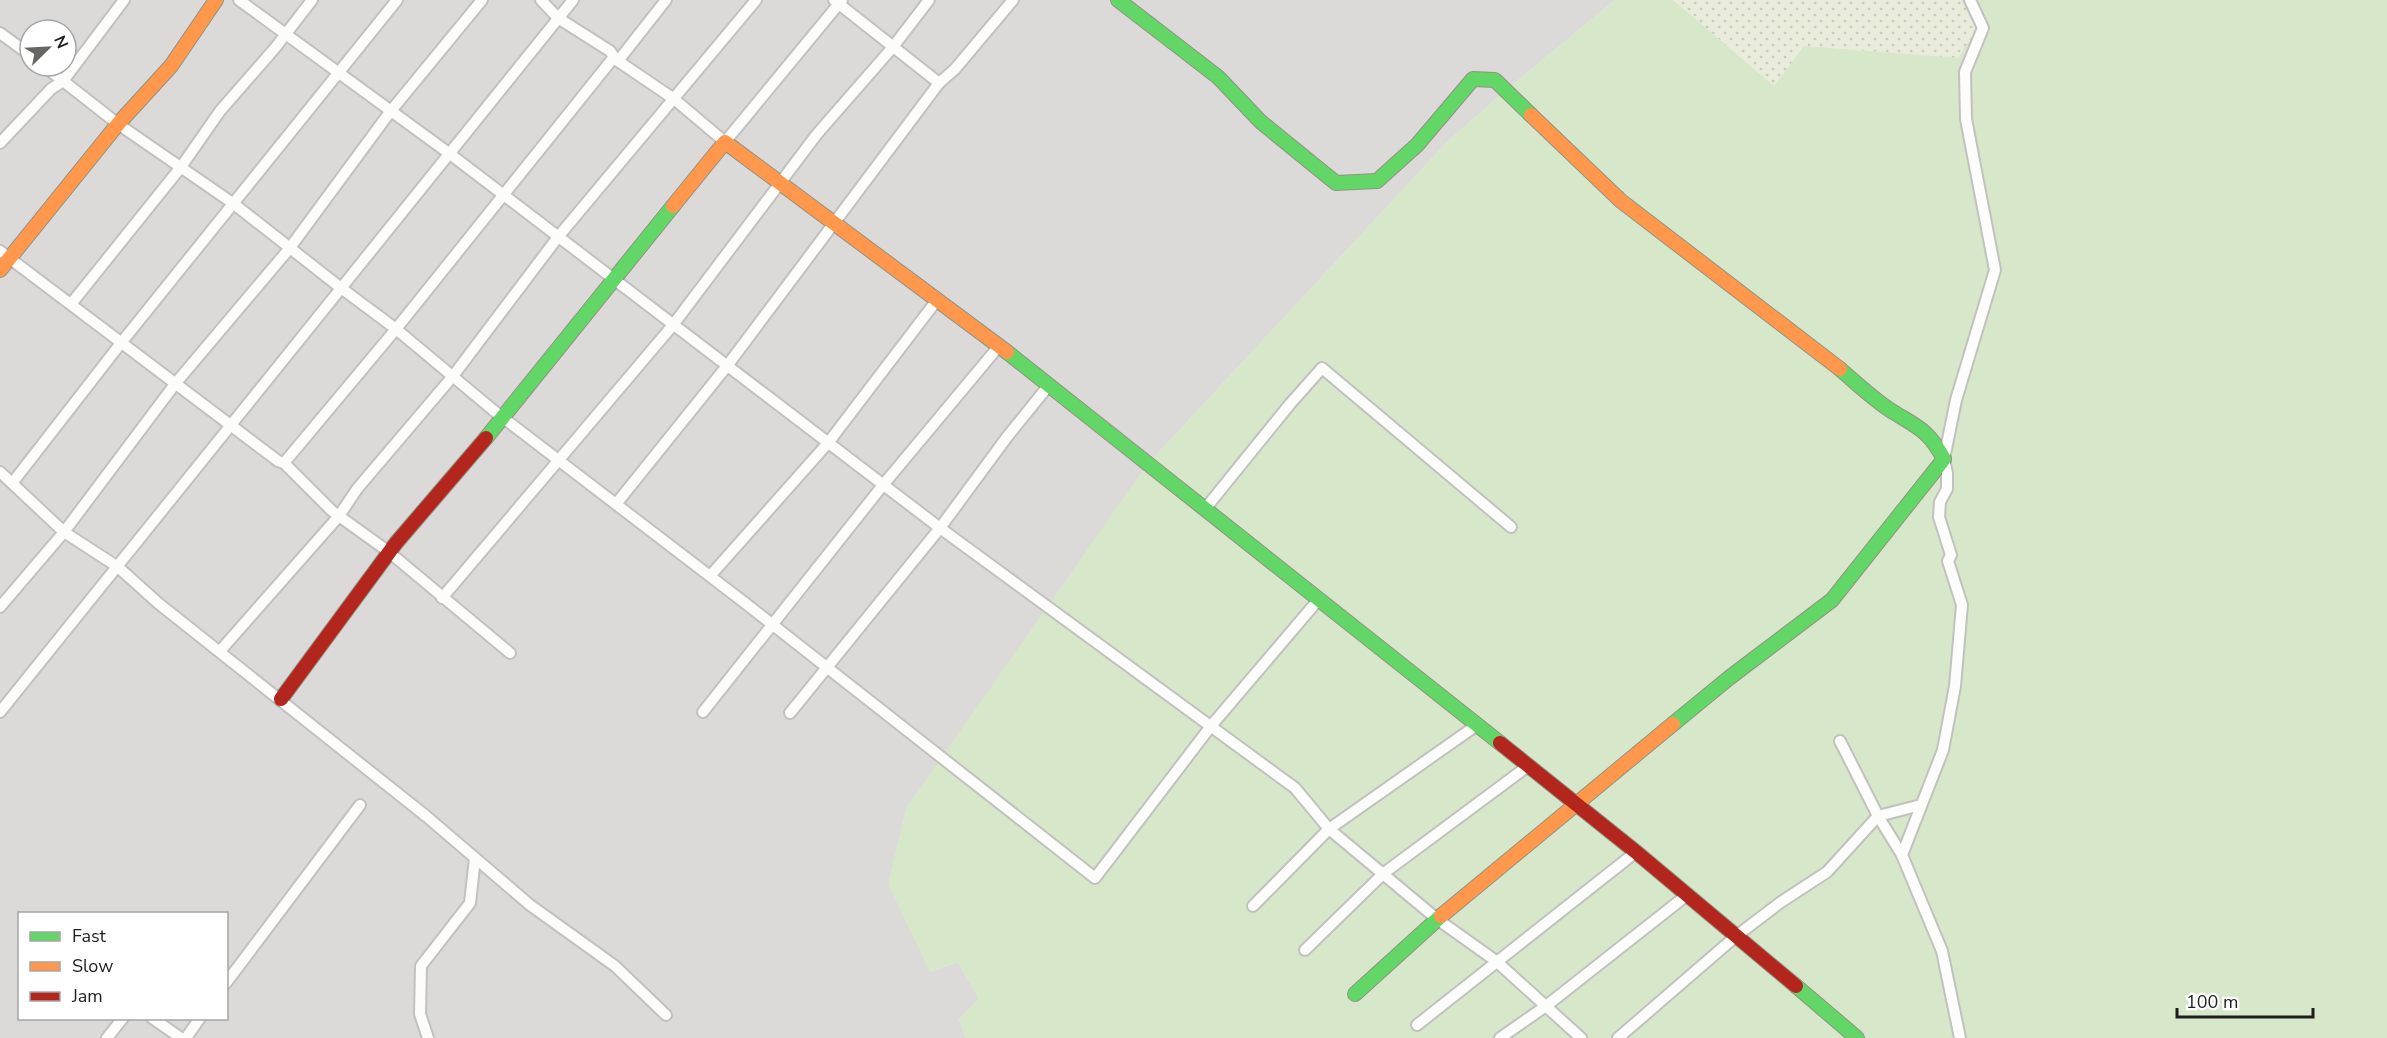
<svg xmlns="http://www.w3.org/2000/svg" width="2387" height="1038" font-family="'Nunito Sans',sans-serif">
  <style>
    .residential { fill: #dbdad8; fill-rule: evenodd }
    .farmland { fill: url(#farmland-dots) }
    .grass { fill: #d7e7c9 }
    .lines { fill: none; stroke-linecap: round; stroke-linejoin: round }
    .street-casing { stroke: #c2c1bf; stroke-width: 14 }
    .fast-casing { stroke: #919481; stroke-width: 16 }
    .slow-casing { stroke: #919481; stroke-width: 16 }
    .jam-casing { stroke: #919481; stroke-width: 16 }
    .street { stroke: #fcfcfb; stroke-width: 10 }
    .fast { stroke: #63d668; stroke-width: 14 }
    .slow { stroke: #ff974d; stroke-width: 14 }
    .jam { stroke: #b3261e; stroke-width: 14 }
  </style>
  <defs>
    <pattern id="farmland-dots" width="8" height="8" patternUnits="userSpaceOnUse" patternTransform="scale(1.5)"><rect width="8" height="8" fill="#e9ebdb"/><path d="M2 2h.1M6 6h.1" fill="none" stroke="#c7c9bc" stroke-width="1.8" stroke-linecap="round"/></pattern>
  </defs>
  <rect width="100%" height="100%" fill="#ecebe7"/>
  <path class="residential" d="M0 0H1615L1501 94 1446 143 1146 466 930 972 958 962 979 999 959 1019 966 1038H0ZM30 30H66V66H30ZM20 914H226V1018H20Z"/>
  <polygon class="farmland" points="1673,0 1962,0 1977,29 1958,58 1804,46 1774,86"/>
  <polygon class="grass" points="1615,0 1673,0 1774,86 1804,46 1958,58 1977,29 1962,0 2387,0 2387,1038 966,1038 959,1019 979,999 958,962 930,972 888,884 906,808 1146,466 1446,143 1501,94"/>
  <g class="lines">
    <g class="street-casing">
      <g id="street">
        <polyline points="239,0 450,154 940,528 1295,788 1329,829 1437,919 1496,961 1581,1038"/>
        <polyline points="834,0 939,83 955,69 1013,0"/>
        <polyline points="0,33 30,55"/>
        <polyline points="615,58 618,61 666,0"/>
        <polyline points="618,61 674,99 725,142 842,0"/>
        <polyline points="44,66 118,124 234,204 341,288 396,329 493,410 745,603 1095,878 1211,726 1319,599"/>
        <polyline points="0,143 51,89 63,81 124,0"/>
        <polyline points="0,251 278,461 284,463 396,329 614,57 610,51 558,18 541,0"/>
        <polyline points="71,304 181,167 220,111 275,48 312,0"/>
        <polyline points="284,463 332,511 389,552 510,653"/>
        <polyline points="0,472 64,532 118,567 158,603 426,816 530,905 615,966 666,1015"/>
        <polyline points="13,482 121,343 397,0"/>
        <polyline points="616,504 727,366 939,83"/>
        <polyline points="1205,509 1290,404 1322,368 1511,527"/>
        <polyline points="710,576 828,443 937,300"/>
        <polyline points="442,598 673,325 817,134 893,47 929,0"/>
        <polyline points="0,607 64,532 175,384 289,249 390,112 482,0"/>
        <polyline points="220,651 339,516 357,489 453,376 558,237 756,0"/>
        <polyline points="0,712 573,0"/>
        <polyline points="703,712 883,485 999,346"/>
        <polyline points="790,713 940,528 1007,437 1049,385"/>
        <polyline points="1840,741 1878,816 1902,855"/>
        <polyline points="1253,906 1329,829 1477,725"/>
        <polyline points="1305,950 1384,873 1528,766"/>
        <polyline points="226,983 360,805"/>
        <polyline points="152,1018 181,1038"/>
        <polyline points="1417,1025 1636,852"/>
        <polyline points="107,1038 123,1018"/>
        <polyline points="186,1038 200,1018"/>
        <polyline points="428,1038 420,1014 421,966 470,903 475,858"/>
        <polyline points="1500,1038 1546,1006 1687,895"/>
        <polyline points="1618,1038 1735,937 1781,902 1827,872 1878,816 1921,805"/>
        <polyline points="1960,1038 1942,951 1902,855 1943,750 1955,686 1962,605 1948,561 1951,555 1939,517 1940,502 1947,489 1947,473 1944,459 1956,400 1995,270 1966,119 1965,72 1983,28 1970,0"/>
      </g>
    </g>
    <g class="fast-casing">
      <g id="fast">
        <polyline points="1118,0 1218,77 1261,122 1336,183 1377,181 1417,145 1473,79 1495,80 1531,115"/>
        <polyline points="1007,352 1500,743"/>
        <polyline points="486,438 673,206"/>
        <path d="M1673 724 1729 678 1832 600 1944 459C1928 429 1917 427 1890 410 1873 399 1856 383 1840 369"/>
        <polyline points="1796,986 1857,1038"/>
        <polyline points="1355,994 1441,916"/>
      </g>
    </g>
    <g class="slow-casing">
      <g id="slow">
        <polyline points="1531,115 1621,201 1840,369"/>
        <polyline points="673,206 725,142 1007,352"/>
        <polyline points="0,270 118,124 171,66 216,0"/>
        <polyline points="1441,916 1673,724"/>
      </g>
    </g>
    <g class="jam-casing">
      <g id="jam">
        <polyline points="281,699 396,543 486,438"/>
        <polyline points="1500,743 1636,852 1796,986"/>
      </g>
    </g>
    <use href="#street" class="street"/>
    <use href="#fast" class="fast"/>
    <use href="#slow" class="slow"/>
    <use href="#jam" class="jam"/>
  </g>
  <rect x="18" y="912" width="210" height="108" fill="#ffffff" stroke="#a5a5a5" stroke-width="1.5"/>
  <rect x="30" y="932" width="30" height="9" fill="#63d668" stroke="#a5a5a5" stroke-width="1.5"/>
  <text x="72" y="942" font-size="18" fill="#1e1e1e">Fast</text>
  <rect x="30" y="962" width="30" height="9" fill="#ff974d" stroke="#a5a5a5" stroke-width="1.5"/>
  <text x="72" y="972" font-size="18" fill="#1e1e1e">Slow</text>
  <rect x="30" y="992" width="30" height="9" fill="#b3261e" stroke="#a5a5a5" stroke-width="1.5"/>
  <text x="72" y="1002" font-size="18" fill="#1e1e1e">Jam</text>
  <g transform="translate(48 48) rotate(66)"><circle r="28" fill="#ffffff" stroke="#a5a5a5" stroke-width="1.5"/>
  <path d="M0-4.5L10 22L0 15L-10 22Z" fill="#666664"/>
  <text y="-9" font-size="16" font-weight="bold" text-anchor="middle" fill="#1e1e1e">N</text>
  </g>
  <path d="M2177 1008v9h136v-9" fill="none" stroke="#1e1e1e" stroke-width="3"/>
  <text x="2186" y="1008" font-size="18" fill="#1e1e1e" stroke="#ffffff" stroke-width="4.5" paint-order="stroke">100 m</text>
</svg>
